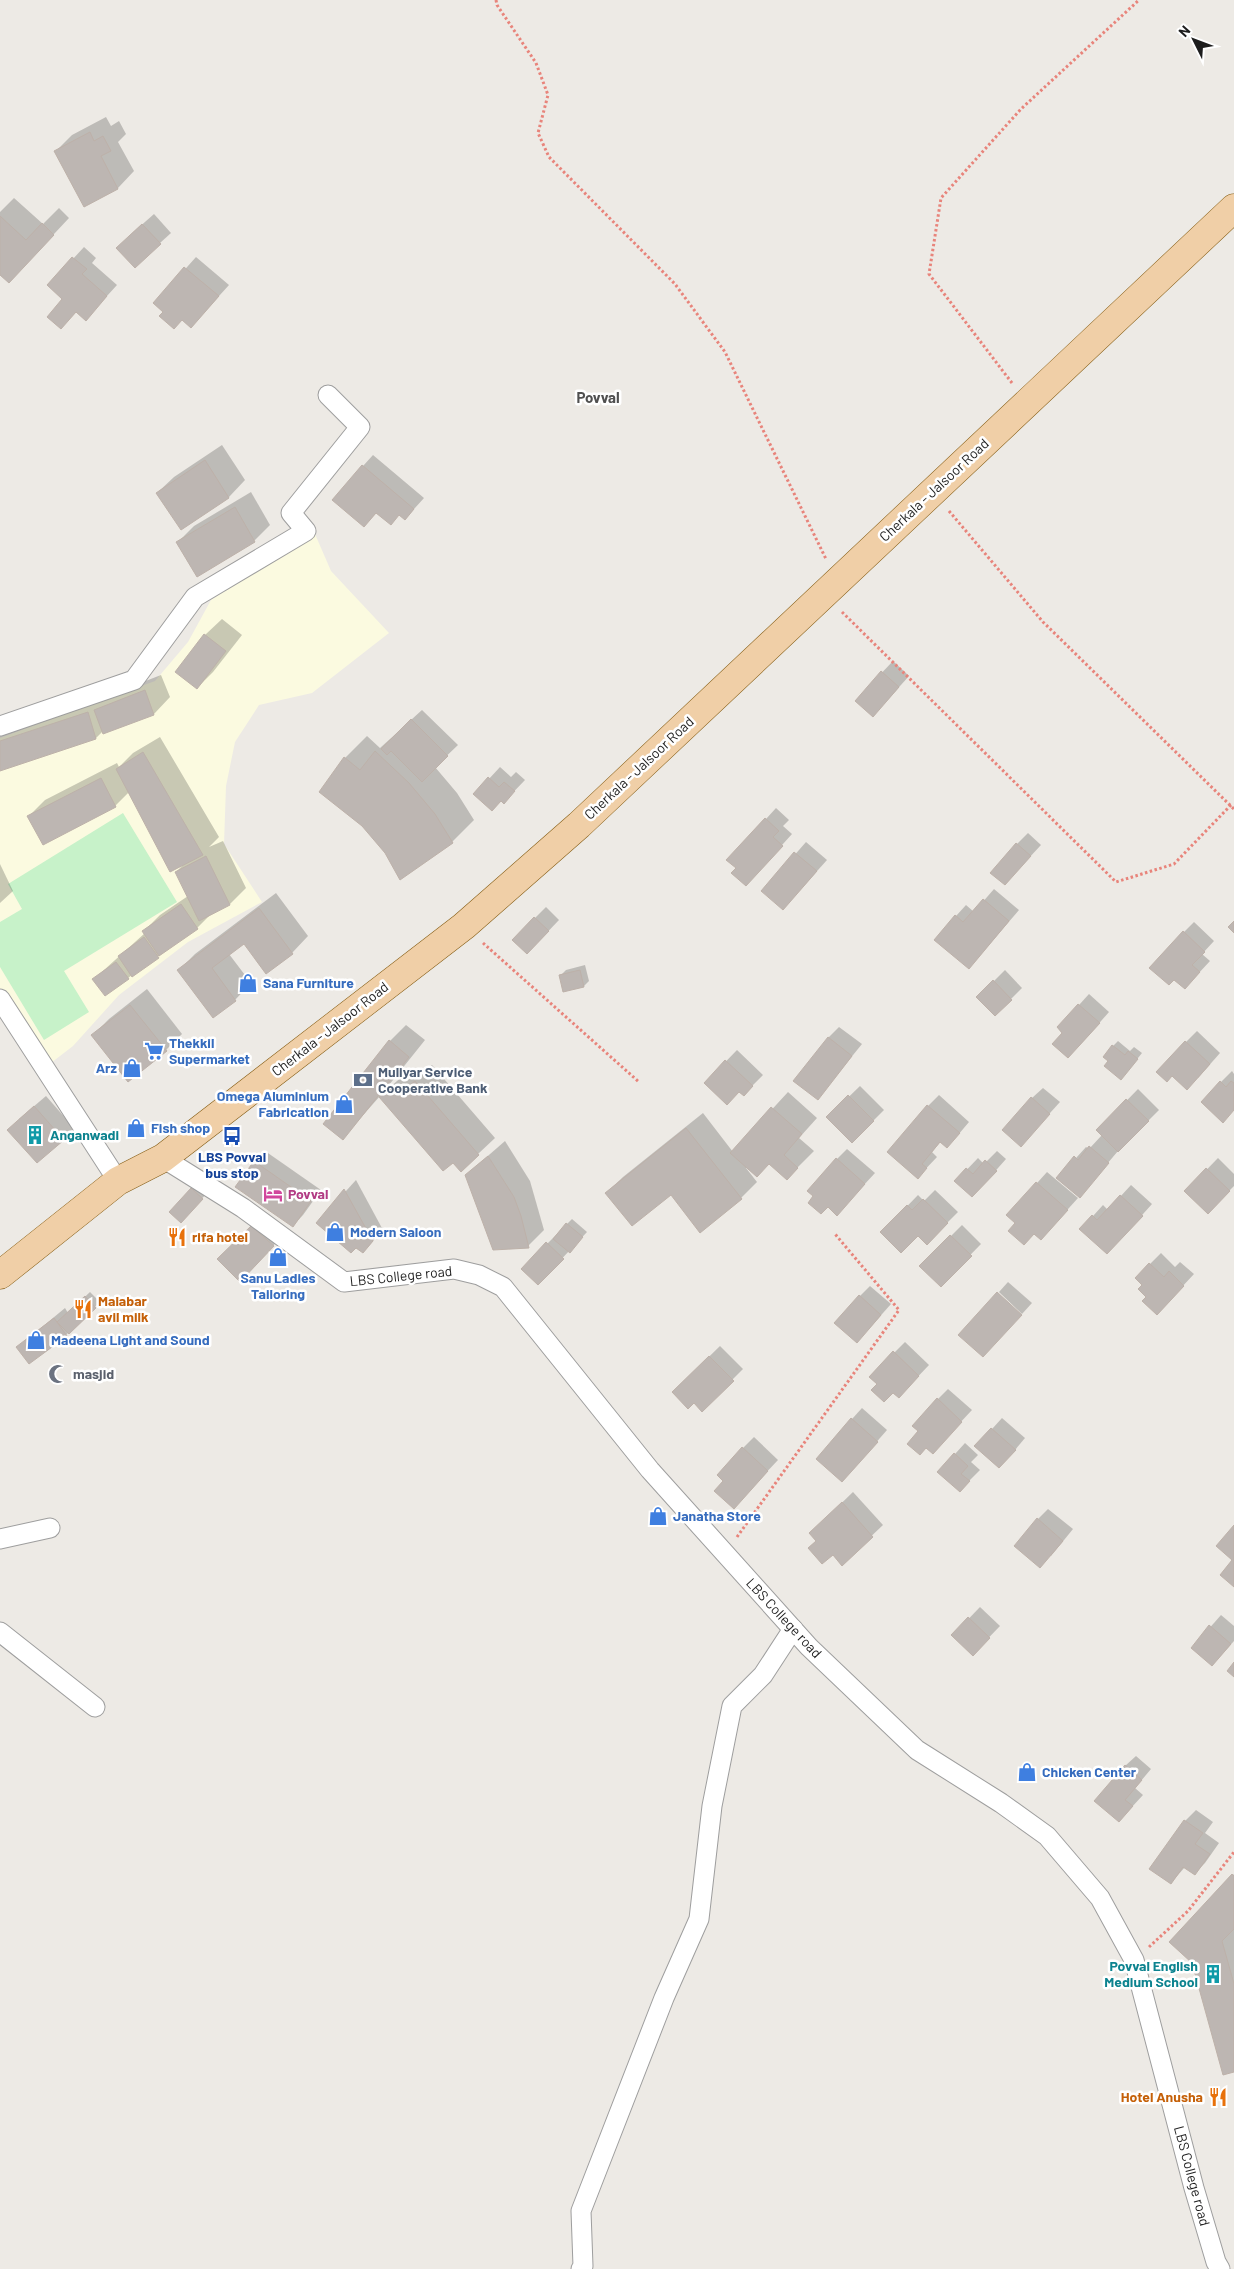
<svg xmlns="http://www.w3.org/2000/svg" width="1234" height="2269" font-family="Barlow,sans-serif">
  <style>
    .education { fill: #fbfae0 }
    .park { fill: #c7f2c9 }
    .shadow { fill: #0003 }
    .building { fill: #bdb6b2; stroke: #bdb1a9 }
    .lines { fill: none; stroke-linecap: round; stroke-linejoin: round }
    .street-casing { stroke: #9e9e9e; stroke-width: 21 }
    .primary-casing { stroke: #845c13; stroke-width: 29 }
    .path { stroke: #e8847b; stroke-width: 3; stroke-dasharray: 2.5 2.5; stroke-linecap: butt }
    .street { stroke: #fff; stroke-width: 19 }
    .primary { stroke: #f0cfa7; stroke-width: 28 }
    .labels { text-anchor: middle; stroke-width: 5; stroke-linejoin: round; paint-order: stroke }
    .street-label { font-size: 14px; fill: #1d1d1d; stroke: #fff }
    .shop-label { font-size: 14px; font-weight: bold; fill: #366cbe; stroke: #fff; text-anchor: start }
    .service-label { font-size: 14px; font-weight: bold; fill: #4e5e75; stroke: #fff; text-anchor: start }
    .culture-label { font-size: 14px; font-weight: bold; fill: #0d838f; stroke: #fff; text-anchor: start }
    .transit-label { font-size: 14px; font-weight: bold; fill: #164399; stroke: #fff }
    .hotel-label { font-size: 14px; font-weight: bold; fill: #b23c85; stroke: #fff; text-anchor: start }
    .food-label { font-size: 14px; font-weight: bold; fill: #c56008; stroke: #fff; text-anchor: start }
    .worship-label { font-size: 14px; font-weight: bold; fill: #5b616d; stroke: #fff; text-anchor: start }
    .neighbourhood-label { font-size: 15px; font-weight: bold; fill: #505050; stroke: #fff }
  </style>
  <rect width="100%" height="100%" fill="#edeae5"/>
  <polygon class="education" points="315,534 331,571 389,633 312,693 259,705 235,742 226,786 224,844 262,902 188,942 119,995 73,1046 47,1066 0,991 0,738 155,681 188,642 211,600"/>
  <polygon class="park" points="123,813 177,902 64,971 89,1012 44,1040 0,967 0,922 22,909 8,884"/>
  <g class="shadow">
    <polygon points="106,117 111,126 119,121 126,134 118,142 134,171 118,188 85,206 56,151 72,135"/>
    <polygon points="14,198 43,224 59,208 69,218 25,265 0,273 0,212"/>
    <polygon points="154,214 171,233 160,243 128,237"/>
    <polygon points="84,247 96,258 92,263 117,285 86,319 49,285"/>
    <polygon points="196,257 229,285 191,327 182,319 165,312 155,303"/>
    <polygon points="222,445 245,480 229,497 181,528 157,493 174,477"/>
    <polygon points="373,455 424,498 405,519 399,514 377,512 364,525 363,466"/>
    <polygon points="251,492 270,525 254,541 178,542 194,526"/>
    <polygon points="222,619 242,635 213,672 197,688 205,635"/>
    <polygon points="893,661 909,676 884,704 856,700"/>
    <polygon points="161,675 170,697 154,714 104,733 103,731 96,738 0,770 0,731 104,696 105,700 112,694"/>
    <polygon points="422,710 458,745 435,767 457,793 474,820 452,842 400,878 386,853 363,825 321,792 345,758 367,736 380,748"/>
    <polygon points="160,737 219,837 209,847 223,841 246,888 230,904 212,913 197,928 128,978 94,979 145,933 144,931 160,915 188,896 176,872 184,864 129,792 115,806 29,816 45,800 117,763 119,767 133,753"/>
    <polygon points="500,767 511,777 516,772 525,780 504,802 475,794"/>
    <polygon points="776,808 789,820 783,826 792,834 756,874 737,868 766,819"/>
    <polygon points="1028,833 1041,845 1005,884 1017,844"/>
    <polygon points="806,842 827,860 783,909 763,891"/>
    <polygon points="0,864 13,891 0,903"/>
    <polygon points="994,889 1019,910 969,968 956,916 966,905 974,912"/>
    <polygon points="276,893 308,936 292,953 266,972 244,942 229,954 251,983 235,1000 179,970 195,954"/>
    <polygon points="546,907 559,920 538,942 513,940"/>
    <polygon points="1194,922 1214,941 1202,954 1210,961 1185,988 1184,932"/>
    <polygon points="585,965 589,981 584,986 564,991 561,975 566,970"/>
    <polygon points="1005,970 1022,988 995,1015 978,997"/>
    <polygon points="147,989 182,1034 166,1050 93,1035 109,1019"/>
    <polygon points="1089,994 1109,1012 1079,1046 1064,1032 1079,1005"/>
    <polygon points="406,1025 425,1040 385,1090 386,1091 408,1071 416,1079 432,1065 495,1138 461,1170 453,1161 443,1170 380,1096 343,1138 390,1041"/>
    <polygon points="839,1027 862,1044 818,1098 829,1037"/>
    <polygon points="1197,1031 1220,1053 1198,1078 1186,1042"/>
    <polygon points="1118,1041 1130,1051 1134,1047 1142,1053 1126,1073 1109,1061 1113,1046"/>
    <polygon points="737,1050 763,1075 754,1084 744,1095 740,1091 705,1083"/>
    <polygon points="1232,1071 1234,1074 1234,1109 1221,1082"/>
    <polygon points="860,1086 884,1110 852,1142 828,1117"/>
    <polygon points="1043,1088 1060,1102 1021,1145 1032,1098"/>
    <polygon points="1138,1089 1159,1110 1118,1151 1080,1196 1058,1178 1086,1147 1089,1149 1102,1135 1098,1130"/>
    <polygon points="788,1092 817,1118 799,1138 814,1151 787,1178 770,1163 746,1168 757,1182 741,1198 671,1194 606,1193 623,1177 703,1113 733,1152"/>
    <polygon points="939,1095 969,1122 958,1135 941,1141 932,1152 937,1157 918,1177 928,1106"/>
    <polygon points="46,1096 74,1128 37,1162 19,1119"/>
    <polygon points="505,1141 530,1181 544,1230 528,1246 466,1175"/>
    <polygon points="847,1149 875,1173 837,1214 837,1159"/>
    <polygon points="265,1151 321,1190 303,1215 293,1226 254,1162"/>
    <polygon points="997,1151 1006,1159 983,1185 956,1181 978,1158 984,1164"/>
    <polygon points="1218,1158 1234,1174 1234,1186 1208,1212 1186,1191"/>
    <polygon points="1047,1172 1078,1198 1041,1239 1008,1215"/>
    <polygon points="356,1180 383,1230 363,1252 317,1223"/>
    <polygon points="197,1184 207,1193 186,1216 171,1212"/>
    <polygon points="1131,1185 1152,1204 1118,1242 1093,1216 1103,1205 1108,1210"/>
    <polygon points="935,1190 958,1212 927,1243 918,1234 882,1232 918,1195 924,1201"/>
    <polygon points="262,1216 283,1235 251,1270 219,1259"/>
    <polygon points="572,1219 587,1232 538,1284 522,1269"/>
    <polygon points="962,1225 981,1244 941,1285 921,1266"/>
    <polygon points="1161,1253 1175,1267 1180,1262 1194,1274 1167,1303 1148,1297 1144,1285 1150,1264"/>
    <polygon points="1008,1282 1032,1303 1022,1314 999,1292"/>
    <polygon points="870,1286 891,1304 867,1331 860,1296"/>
    <polygon points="90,1292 100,1302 66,1335 18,1347 65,1308 68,1313"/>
    <polygon points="905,1342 929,1365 910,1385 878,1384 870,1377"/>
    <polygon points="720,1346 743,1369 702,1410 694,1401 673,1392"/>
    <polygon points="948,1389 972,1410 943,1441 920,1431 938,1399"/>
    <polygon points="862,1408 887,1430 853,1469 852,1419"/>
    <polygon points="1002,1418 1025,1438 1010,1456 992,1429"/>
    <polygon points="754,1437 778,1460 744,1496 725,1481 743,1448"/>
    <polygon points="965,1443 978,1455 971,1462 980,1470 960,1490 955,1454"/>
    <polygon points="853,1492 883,1525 842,1564 818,1540 822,1522"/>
    <polygon points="1048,1509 1073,1529 1051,1556 1038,1519"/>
    <polygon points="980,1607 1000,1626 973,1654 953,1635"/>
    <polygon points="1221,1615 1234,1626 1234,1641 1212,1665 1192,1648"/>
    <polygon points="1136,1756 1151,1769 1135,1788 1143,1795 1119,1821 1125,1766"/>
    <polygon points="1196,1810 1213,1822 1205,1833 1219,1843 1205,1863 1194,1874 1185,1867 1171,1883 1185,1821"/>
    <polygon points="1234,1874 1234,2071 1193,1963 1170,1942"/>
  </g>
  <g class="building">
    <polygon points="90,132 94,141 103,136 111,151 101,156 118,189 84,207 54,151"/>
    <polygon points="0,216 26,240 42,223 54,235 9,283 0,275"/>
    <polygon points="142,224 161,244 135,268 116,248"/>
    <polygon points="72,257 87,269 82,274 107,296 86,321 76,312 61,329 47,317 62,299 47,285"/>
    <polygon points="184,267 219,296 191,328 182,320 174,329 159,316 163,312 153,303"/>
    <polygon points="205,460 229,498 181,530 156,493"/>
    <polygon points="362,465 414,509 405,520 399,515 391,525 376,513 364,527 332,500"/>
    <polygon points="235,507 255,542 197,577 176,542"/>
    <polygon points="204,634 226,651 197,689 175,672"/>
    <polygon points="881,671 899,687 873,717 855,701"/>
    <polygon points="145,690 154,715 103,734 94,710"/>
    <polygon points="88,712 96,739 0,771 0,741"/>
    <polygon points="411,719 448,756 422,782 391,751 387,755 381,749"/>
    <polygon points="375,751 409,783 435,814 453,843 400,880 385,853 362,826 319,792 344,757 360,770"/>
    <polygon points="143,752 203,855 170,872 116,769"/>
    <polygon points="488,777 499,787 504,782 515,791 504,804 501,801 492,811 473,794"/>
    <polygon points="101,778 116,807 43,845 27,816"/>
    <polygon points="765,818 779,831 773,837 783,846 746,886 731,873 736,868 726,860"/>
    <polygon points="1016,843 1031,856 1005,885 990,873"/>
    <polygon points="794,852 817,871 783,910 761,891"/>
    <polygon points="206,856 230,905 199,921 175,872"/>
    <polygon points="983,899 1009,921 969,969 934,940 955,915 963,922"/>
    <polygon points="181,904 198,929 159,956 142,931"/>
    <polygon points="259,908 293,954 266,974 244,944 212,968 236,1001 213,1018 177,970"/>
    <polygon points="534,917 549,931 527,954 512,940"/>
    <polygon points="1234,921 1234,933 1228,927"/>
    <polygon points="1183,931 1205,952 1192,965 1200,972 1185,989 1174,980 1169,985 1149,968"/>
    <polygon points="144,937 159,958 132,977 118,956"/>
    <polygon points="116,962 129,979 105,996 92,979"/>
    <polygon points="580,970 584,987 563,992 559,975"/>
    <polygon points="993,980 1012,1000 995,1016 976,997"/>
    <polygon points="1078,1004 1100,1023 1068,1058 1052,1044 1062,1033 1057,1027"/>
    <polygon points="130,1005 167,1051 128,1082 91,1035"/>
    <polygon points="828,1037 852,1056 818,1100 793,1081"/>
    <polygon points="389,1040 409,1057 343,1140 323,1124"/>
    <polygon points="1185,1041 1210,1064 1187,1090 1172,1076 1167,1082 1156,1072"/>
    <polygon points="1112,1045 1125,1055 1128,1051 1138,1059 1121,1080 1104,1066 1108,1061 1103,1057"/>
    <polygon points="725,1060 753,1086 744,1096 739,1092 727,1105 704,1083"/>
    <polygon points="415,1081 479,1155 461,1172 453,1163 443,1171 379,1097 391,1086 399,1094"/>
    <polygon points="1220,1081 1226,1087 1231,1081 1234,1083 1234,1110 1223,1123 1201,1102"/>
    <polygon points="848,1095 874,1121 852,1143 826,1117"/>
    <polygon points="1031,1097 1050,1114 1021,1147 1002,1130"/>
    <polygon points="1126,1099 1149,1121 1118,1152 1096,1130"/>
    <polygon points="927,1105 960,1133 947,1148 940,1142 922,1164 927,1168 918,1179 887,1152"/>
    <polygon points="34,1106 64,1140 37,1163 7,1130"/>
    <polygon points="771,1107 802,1134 784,1155 798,1168 787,1180 769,1164 757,1177 730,1153"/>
    <polygon points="686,1128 742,1199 700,1233 671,1195 632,1226 605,1193"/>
    <polygon points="1089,1146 1109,1163 1080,1198 1056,1178 1074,1156 1078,1160"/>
    <polygon points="488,1156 514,1197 521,1216 529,1248 493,1250 465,1175"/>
    <polygon points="836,1158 865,1184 837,1216 828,1207 821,1214 808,1203 813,1196 807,1191"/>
    <polygon points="985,1160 997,1171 972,1197 954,1181 966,1168 973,1174"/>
    <polygon points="254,1161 311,1201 293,1227 235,1187"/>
    <polygon points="1206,1168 1230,1191 1208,1214 1184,1191"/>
    <polygon points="1036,1182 1068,1210 1041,1240 1034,1234 1024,1245 1008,1231 1015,1223 1006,1215"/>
    <polygon points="191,1188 203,1199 181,1223 169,1212"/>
    <polygon points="344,1189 373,1241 363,1253 356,1248 351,1253 316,1223"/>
    <polygon points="1120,1195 1143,1216 1107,1254 1079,1229 1092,1215 1097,1220"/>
    <polygon points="923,1199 948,1223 927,1245 918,1236 901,1253 880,1232 907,1205 912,1210"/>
    <polygon points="566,1223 583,1237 570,1253 553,1239"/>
    <polygon points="251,1226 274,1246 240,1282 217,1259"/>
    <polygon points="950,1235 972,1256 941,1287 919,1266"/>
    <polygon points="546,1242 564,1259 538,1285 521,1269"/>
    <polygon points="1149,1263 1164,1277 1169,1271 1184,1286 1157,1315 1142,1301 1146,1297 1138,1289 1142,1285 1135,1278"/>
    <polygon points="997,1292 1022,1315 983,1357 958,1335"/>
    <polygon points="859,1295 881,1315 857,1343 834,1323"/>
    <polygon points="85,1296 96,1308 69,1334 57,1322"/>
    <polygon points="54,1318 67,1336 29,1364 16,1347"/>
    <polygon points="893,1351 919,1376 899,1398 893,1393 884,1402 871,1390 877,1384 869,1377"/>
    <polygon points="709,1356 734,1381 702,1412 694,1403 688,1409 672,1392"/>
    <polygon points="937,1398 962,1422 933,1454 926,1448 920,1455 907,1444 918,1431 912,1426"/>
    <polygon points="851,1418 878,1442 842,1482 816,1459"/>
    <polygon points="991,1428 1016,1450 999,1468 974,1446"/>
    <polygon points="742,1447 768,1471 734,1509 714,1491 723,1481 717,1475"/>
    <polygon points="954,1453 968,1466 961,1474 970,1481 960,1492 937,1472"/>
    <polygon points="842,1502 873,1537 842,1566 833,1555 822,1564 808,1548 816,1541 809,1533"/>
    <polygon points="1037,1518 1063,1541 1040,1568 1014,1546"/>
    <polygon points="1234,1525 1234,1587 1220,1575 1232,1560 1216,1546"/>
    <polygon points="968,1617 990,1638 973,1656 951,1635"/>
    <polygon points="1209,1625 1231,1644 1212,1666 1191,1648"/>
    <polygon points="1234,1662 1234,1677 1227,1671"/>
    <polygon points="1125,1765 1142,1780 1125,1800 1133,1806 1119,1822 1094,1801"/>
    <polygon points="1184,1820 1203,1833 1195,1844 1210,1854 1195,1875 1183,1867 1171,1884 1149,1869"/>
    <polygon points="1232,1874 1234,1876 1234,1929 1222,1941 1234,1984 1234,2072 1223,2075 1192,1963 1169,1942"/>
  </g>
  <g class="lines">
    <g class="street-casing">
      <g id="street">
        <polyline points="0,726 134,680 195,597 306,531 291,513 360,427 328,395"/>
        <polyline points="0,999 118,1181"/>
        <polyline points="163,1158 243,1208 344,1282 454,1269 479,1275 503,1287 650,1470 809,1647 917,1750 1001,1803 1047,1836 1100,1898 1134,1960 1194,2188 1216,2262 1220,2269"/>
        <polyline points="0,1539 50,1528"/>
        <polyline points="0,1632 95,1707"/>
        <polyline points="581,2269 583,2266 581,2211 664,1998 699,1919 712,1806 732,1706 763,1675 793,1629"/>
      </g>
    </g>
    <g class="primary-casing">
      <polyline id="primary" points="0,1275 118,1181 163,1158 464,926 579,825 1234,208"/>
    </g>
    <g class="path">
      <polyline points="496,0 497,5 536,63 548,95 538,133 549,157 675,284 725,352 826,559"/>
      <polyline points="1012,383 929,274 941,198 1021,109 1139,0"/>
      <polyline points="949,511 1043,622 1234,809"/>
      <polyline points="842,612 1116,882 1174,864 1231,805"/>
      <polyline points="483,943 639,1082"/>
      <polyline points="737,1537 899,1310 835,1234"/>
      <polyline points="1149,1947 1188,1911 1234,1852"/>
    </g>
    <use href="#street" class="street"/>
    <use href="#primary" class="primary"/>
  </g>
  <defs>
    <g id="shop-bare" transform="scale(1.5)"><path d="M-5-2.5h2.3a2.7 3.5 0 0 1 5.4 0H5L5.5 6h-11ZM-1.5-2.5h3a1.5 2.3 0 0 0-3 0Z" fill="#3f7fe0" stroke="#fff" stroke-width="2.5" paint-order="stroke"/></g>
    <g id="supermarket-bare" transform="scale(1.5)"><path d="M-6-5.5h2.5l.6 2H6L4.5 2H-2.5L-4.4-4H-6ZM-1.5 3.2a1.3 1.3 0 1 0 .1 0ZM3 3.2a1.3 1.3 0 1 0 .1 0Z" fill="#3f7fe0" stroke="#fff" stroke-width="2.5" paint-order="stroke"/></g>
    <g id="bank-bare" transform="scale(1.5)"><path d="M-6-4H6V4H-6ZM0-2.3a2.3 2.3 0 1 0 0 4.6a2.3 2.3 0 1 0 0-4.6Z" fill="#5c6f8a" stroke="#fff" stroke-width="2.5" paint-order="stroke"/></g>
    <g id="building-bare" transform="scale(1.5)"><path d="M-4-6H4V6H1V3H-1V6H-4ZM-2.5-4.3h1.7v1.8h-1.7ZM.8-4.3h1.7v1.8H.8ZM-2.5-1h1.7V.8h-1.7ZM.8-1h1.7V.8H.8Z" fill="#0f9aa8" stroke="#fff" stroke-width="2.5" paint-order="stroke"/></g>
    <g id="bus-bare" transform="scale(1.5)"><path d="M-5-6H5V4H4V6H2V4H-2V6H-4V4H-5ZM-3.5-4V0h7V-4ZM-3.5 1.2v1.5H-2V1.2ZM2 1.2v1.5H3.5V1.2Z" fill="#1a4fb4" stroke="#fff" stroke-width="2.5" paint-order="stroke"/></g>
    <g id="hotel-bare" transform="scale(1.5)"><path d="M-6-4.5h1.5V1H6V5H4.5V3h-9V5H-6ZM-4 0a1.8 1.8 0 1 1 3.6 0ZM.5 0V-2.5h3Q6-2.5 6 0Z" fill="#d1479c" stroke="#fff" stroke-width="2.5" paint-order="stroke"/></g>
    <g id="restaurant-bare" transform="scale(1.5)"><path d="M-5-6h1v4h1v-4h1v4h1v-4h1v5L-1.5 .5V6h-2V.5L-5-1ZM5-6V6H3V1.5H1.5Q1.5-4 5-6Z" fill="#e8710a" stroke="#fff" stroke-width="2.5" paint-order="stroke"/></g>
    <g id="mosque-bare" transform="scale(1.5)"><path d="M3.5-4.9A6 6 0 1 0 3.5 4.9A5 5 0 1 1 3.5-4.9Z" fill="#6b7280" stroke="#fff" stroke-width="2.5" paint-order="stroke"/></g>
  </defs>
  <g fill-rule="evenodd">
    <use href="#shop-bare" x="248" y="983"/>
    <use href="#supermarket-bare" x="154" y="1051"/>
    <use href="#shop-bare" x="132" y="1068"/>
    <use href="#bank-bare" x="363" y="1080"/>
    <use href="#shop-bare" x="344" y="1104"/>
    <use href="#shop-bare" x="136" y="1128"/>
    <use href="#building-bare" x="35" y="1135"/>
    <use href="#bus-bare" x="232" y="1136"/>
    <use href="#hotel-bare" x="273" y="1194"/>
    <use href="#shop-bare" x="335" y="1232"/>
    <use href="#restaurant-bare" x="177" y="1237"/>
    <use href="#shop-bare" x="278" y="1257"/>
    <use href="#restaurant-bare" x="83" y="1309"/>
    <use href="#shop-bare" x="36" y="1340"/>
    <use href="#mosque-bare" x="58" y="1374"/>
    <use href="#shop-bare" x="658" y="1516"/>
    <use href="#shop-bare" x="1027" y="1772"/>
    <use href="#building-bare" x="1213" y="1974"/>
    <use href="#restaurant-bare" x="1218" y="2097"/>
  </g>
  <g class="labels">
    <g class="street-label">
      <text transform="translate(934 490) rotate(-43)" y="5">Cherkala - Jalsoor Road</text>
      <text transform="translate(639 768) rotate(-43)" y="5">Cherkala - Jalsoor Road</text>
      <text transform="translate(330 1029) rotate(-38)" y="5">Cherkala - Jalsoor Road</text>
      <text transform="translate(401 1276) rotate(-6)" y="5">LBS College road</text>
      <text transform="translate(784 1618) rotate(47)" y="5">LBS College road</text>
      <text transform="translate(1192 2176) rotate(75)" y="5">LBS College road</text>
    </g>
    <g class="shop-label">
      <text x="263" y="988">Sana Furniture</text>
      <text x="169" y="1048">Thekkil<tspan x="169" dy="16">Supermarket</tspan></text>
      <text x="117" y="1073" text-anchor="end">Arz</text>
      <text x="329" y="1101" text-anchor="end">Omega Aluminium<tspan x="329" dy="16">Fabrication</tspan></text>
      <text x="151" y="1133">Fish shop</text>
      <text x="350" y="1237">Modern Saloon</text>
      <text x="278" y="1283" text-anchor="middle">Sanu Ladies<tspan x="278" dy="16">Tailoring</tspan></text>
      <text x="51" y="1345">Madeena Light and Sound</text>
      <text x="673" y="1521">Janatha Store</text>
      <text x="1042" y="1777">Chicken Center</text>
    </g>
    <g class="service-label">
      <text x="378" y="1077">Muliyar Service<tspan x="378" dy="16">Cooperative Bank</tspan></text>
    </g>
    <g class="culture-label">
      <text x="50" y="1140">Anganwadi</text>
      <text x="1198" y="1971" text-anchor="end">Povval English<tspan x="1198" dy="16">Medium School</tspan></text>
    </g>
    <g class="transit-label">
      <text x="232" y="1162">LBS Povval<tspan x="232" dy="16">bus stop</tspan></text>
    </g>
    <g class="hotel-label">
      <text x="288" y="1199">Povval</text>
    </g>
    <g class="food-label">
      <text x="192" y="1242">rifa hotel</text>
      <text x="98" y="1306">Malabar<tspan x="98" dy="16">avil milk</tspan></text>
      <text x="1203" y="2102" text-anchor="end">Hotel Anusha</text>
    </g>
    <g class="worship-label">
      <text x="73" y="1379">masjid</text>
    </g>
    <g class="neighbourhood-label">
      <text x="598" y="403">Povval</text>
    </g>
  </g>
  <g transform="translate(1194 40) rotate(312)" stroke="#ffffff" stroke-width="4" paint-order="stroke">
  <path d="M0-4L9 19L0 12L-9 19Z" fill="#1d1d1d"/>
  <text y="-8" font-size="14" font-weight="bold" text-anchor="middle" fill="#1d1d1d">N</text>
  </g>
</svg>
